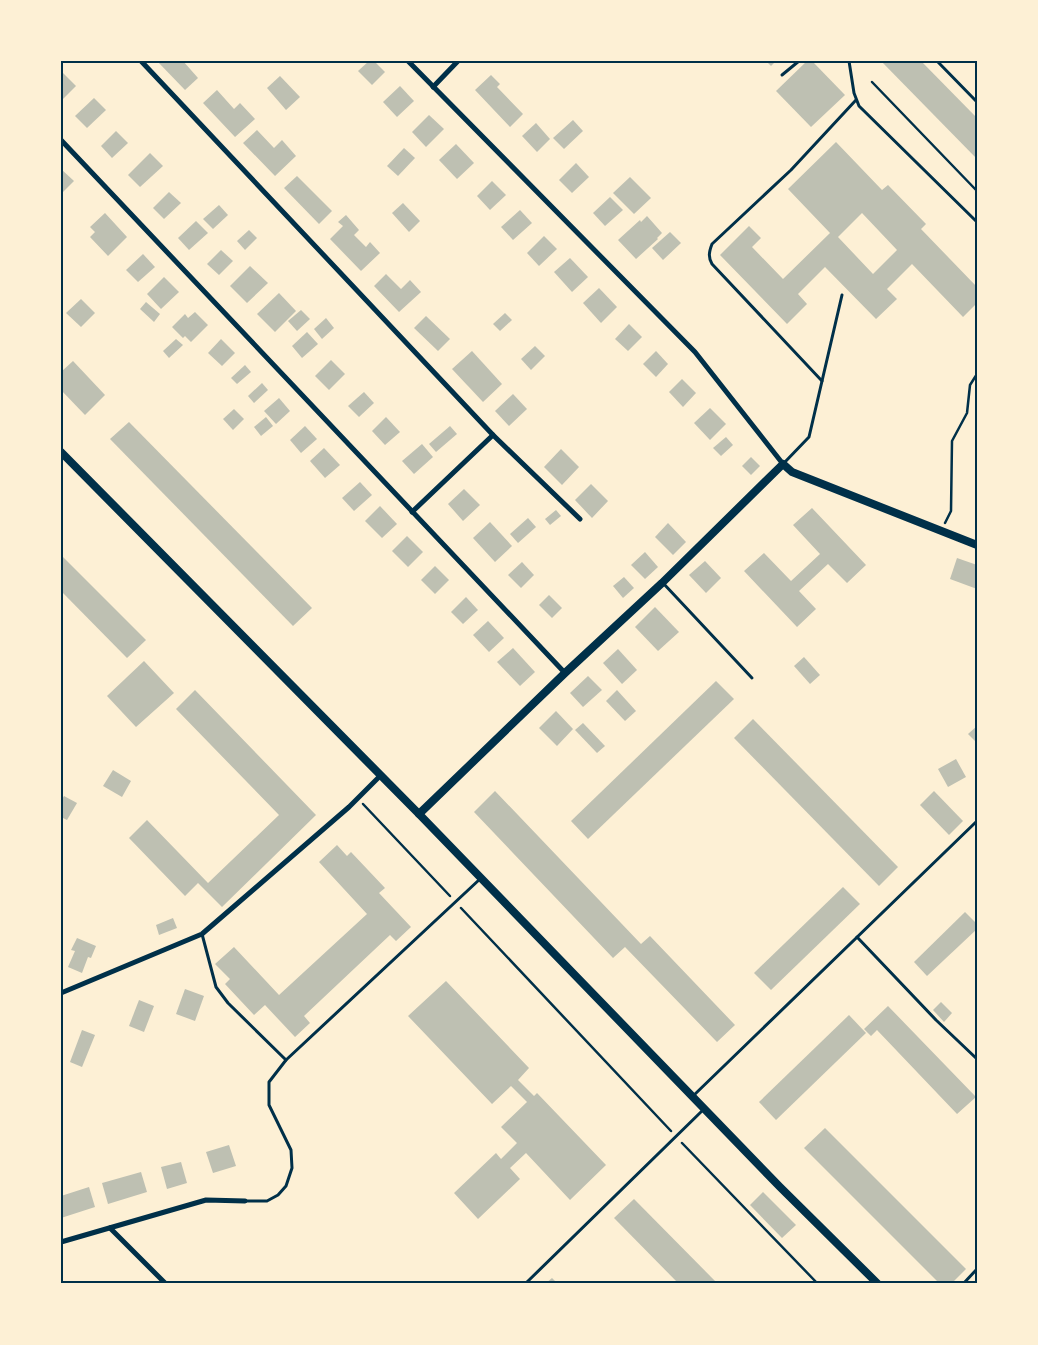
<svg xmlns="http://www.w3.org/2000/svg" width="1038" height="1345" font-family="'Roboto Condensed',sans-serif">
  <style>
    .building { fill: #bec0b2; fill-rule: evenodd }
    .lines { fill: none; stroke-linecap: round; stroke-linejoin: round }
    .path { stroke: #003049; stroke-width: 2.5 }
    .service { stroke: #003049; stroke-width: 3 }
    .minor { stroke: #003049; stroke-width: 5 }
    .tertiary { stroke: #003049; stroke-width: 8 }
    .neatline { fill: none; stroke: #003049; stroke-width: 2 }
  </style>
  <rect width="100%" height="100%" fill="#fdf0d5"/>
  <g class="building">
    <polygon points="157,61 183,61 198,78 185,90"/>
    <polygon points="369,61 374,61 385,72 372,85 358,71"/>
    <polygon points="766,61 776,61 771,66"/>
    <polygon points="807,61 812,61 845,95 811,127 776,91"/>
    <polygon points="881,61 921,61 977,118 977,159"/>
    <polygon points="63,73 76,86 61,101 61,74"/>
    <polygon points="491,75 500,84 497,87 523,114 510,127 475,90"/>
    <polygon points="280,76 300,97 286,110 267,88"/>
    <polygon points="400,86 414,101 397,117 383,102"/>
    <polygon points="217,90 234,109 240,103 255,119 235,137 203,103"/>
    <polygon points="94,98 106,110 87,128 75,116"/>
    <polygon points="429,115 444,129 426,147 412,132"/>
    <polygon points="573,120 583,131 564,149 553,138"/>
    <polygon points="536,123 550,139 537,152 522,136"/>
    <polygon points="257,130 274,148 282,140 296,156 275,176 243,143"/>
    <polygon points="116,131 128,143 112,158 101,146"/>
    <path d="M836 142 882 190 888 185 926 224 921 229 977 287V303L963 317 912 264 887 289 897 299 876 319 825 267 798 294 807 304 787 324 720 255 749 226 761 238 752 247 783 279 830 233 788 189ZM862 213 897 250 873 274 838 237Z"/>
    <polygon points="456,144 474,163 457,179 439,160"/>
    <polygon points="404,148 415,158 398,176 387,166"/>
    <polygon points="150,153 163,166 140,187 128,175"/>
    <polygon points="576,163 589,177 572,193 559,180"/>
    <polygon points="61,169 74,181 61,194"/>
    <polygon points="297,176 332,211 319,224 284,188"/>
    <polygon points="630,177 651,198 634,214 613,193"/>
    <polygon points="492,181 506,195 490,210 477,196"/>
    <polygon points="169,192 181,203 164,219 153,208"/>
    <polygon points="610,197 623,210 605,226 593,213"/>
    <polygon points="403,203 420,221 409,232 392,213"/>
    <polygon points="219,205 228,215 213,229 203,219"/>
    <polygon points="520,210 532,223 513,240 501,227"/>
    <polygon points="105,213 127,237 108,256 90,237 95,232 90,227"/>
    <polygon points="346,215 359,230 354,235 366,247 370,242 380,253 361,271 330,239 343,226 338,222"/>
    <polygon points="647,216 662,233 657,238 658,239 636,259 618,240 640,220 641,222"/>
    <polygon points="196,221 208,233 189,250 178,238"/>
    <polygon points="249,230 257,238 245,250 237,241"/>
    <polygon points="670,232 681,243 663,260 652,248"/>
    <polygon points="544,236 557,249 539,266 527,253"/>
    <polygon points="221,250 233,261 219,275 207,264"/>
    <polygon points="143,254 155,267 138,282 126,270"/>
    <polygon points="570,258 588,277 572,292 554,272"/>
    <polygon points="250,266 268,283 247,303 230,286"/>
    <polygon points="386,274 401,289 410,280 421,292 399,312 374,286"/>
    <polygon points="164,277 179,292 161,309 147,294"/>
    <polygon points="599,288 617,307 601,323 583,303"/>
    <polygon points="279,293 296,311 275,332 257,314"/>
    <polygon points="81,299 95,313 81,327 66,313"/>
    <polygon points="146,302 160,314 154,322 140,309"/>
    <polygon points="301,310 310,319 297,331 288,321"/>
    <polygon points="195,312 208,325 191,342 185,336 183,338 172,327 185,314 188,318"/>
    <polygon points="505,313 512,320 500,331 493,324"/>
    <polygon points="426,316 450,339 438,351 414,328"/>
    <polygon points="326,318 334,328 322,339 314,329"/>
    <polygon points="629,324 642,337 628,351 615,339"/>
    <polygon points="307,332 318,344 302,358 292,346"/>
    <polygon points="176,339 183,345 169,358 163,351"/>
    <polygon points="221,339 235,353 222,366 208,353"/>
    <polygon points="535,346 545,356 531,370 521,359"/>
    <polygon points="472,351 502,384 483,402 452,369"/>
    <polygon points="656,351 668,364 656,377 643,364"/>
    <polygon points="331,360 345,374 329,390 315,376"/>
    <polygon points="73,361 105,395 85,415 61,390 61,372"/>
    <polygon points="245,365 251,372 237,384 231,378"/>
    <polygon points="682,379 696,393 683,407 669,392"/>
    <polygon points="262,383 268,390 254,403 248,396"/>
    <polygon points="364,392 374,403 359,417 348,406"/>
    <polygon points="513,394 527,409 509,426 495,411"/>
    <polygon points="279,398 290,411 276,424 264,411"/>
    <polygon points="710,408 726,424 710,440 694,423"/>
    <polygon points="234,409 244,419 233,430 223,419"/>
    <polygon points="266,417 273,426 261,436 254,427"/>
    <polygon points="386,417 400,432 385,445 372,431"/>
    <polygon points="129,422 312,608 293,626 110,439"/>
    <polygon points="305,426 317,439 301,453 290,440"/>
    <polygon points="450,426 457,434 436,452 429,444"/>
    <polygon points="726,437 733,445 721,456 713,448"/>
    <polygon points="422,444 433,457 414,474 402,461"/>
    <polygon points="324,448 340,465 325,478 310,461"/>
    <polygon points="561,449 579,467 562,485 544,467"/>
    <polygon points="751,457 760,466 751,475 742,466"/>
    <polygon points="360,482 372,495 354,511 342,498"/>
    <polygon points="591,484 608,501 592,518 575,500"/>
    <polygon points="464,489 480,505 463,521 448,504"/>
    <polygon points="380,506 397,524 382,538 365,521"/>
    <polygon points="812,508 866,565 847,583 828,564 799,591 816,609 797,627 744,571 764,553 791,581 820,554 793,525"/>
    <polygon points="556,510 561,516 550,525 545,519"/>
    <polygon points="528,518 536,527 518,543 510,534"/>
    <polygon points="490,522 512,546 495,562 473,538"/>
    <polygon points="668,523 686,542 673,555 655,537"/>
    <polygon points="407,536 423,552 408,567 392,551"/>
    <polygon points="645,552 658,567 645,579 631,565"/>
    <polygon points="61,555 146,640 127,658 61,591"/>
    <polygon points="957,558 977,565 977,589 950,579"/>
    <polygon points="705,561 721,578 706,593 689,575"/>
    <polygon points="522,562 534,575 521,588 508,575"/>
    <polygon points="435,566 449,580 435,594 421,580"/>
    <polygon points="624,577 634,588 623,598 613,586"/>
    <polygon points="549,595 562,608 552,618 539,605"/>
    <polygon points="466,597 478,610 463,624 451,612"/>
    <polygon points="655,607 679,632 658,651 635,627"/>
    <polygon points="488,621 504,638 489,652 473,635"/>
    <polygon points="513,648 535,672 520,686 497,662"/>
    <polygon points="618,649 637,670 622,684 603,663"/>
    <polygon points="804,657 820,675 810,684 794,666"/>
    <polygon points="144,661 174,693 136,727 107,696"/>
    <polygon points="588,676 602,690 583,707 570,693"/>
    <polygon points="716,681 734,699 588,839 571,821"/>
    <polygon points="195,690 316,815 222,907 198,883 185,896 129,838 147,820 208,883 279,815 176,709"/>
    <polygon points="617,690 636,711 625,721 606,701"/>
    <polygon points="556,711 573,729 557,746 539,728"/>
    <polygon points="753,719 898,867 879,886 734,738"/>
    <polygon points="583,723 605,746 597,753 575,730"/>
    <polygon points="977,726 977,743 968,734"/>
    <polygon points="956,759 966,777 948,787 938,769"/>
    <polygon points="113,770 131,781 122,797 103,786"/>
    <polygon points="495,791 641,944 650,936 735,1025 717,1042 625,947 613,958 474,812"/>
    <polygon points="934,791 963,821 949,835 920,805"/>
    <polygon points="64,796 77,803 67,820 61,817 61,801"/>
    <polygon points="337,845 347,856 351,852 385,888 379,893 411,927 396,941 390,935 304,1016 310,1023 295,1037 265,1005 254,1015 225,984 230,979 215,964 234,947 279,995 367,914 319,862"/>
    <polygon points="843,887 860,904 771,990 754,973"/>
    <polygon points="965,912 977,924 977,929 927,976 914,962"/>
    <polygon points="173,918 177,928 159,935 156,925"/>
    <polygon points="77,938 96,946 91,958 88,957 82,973 68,967 75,951 71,950"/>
    <polygon points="446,981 529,1068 518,1080 534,1096 537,1093 606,1165 570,1200 526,1153 510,1168 520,1179 478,1219 454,1193 496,1153 501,1159 517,1143 501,1127 527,1102 511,1086 492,1104 408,1016"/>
    <polygon points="185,989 204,996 195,1021 176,1014"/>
    <polygon points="139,1000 154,1006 144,1032 129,1026"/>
    <polygon points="941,1002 952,1013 944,1022 933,1010"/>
    <polygon points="888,1006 976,1097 957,1114 877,1030 871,1036 864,1029"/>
    <polygon points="849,1015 866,1033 776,1120 759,1102"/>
    <polygon points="82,1030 95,1035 82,1067 70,1062"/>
    <polygon points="825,1128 966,1269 951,1284 940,1284 804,1148"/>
    <polygon points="229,1145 236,1166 213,1173 206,1152"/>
    <polygon points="181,1162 187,1183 167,1189 161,1167"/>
    <polygon points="141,1172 147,1192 108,1204 102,1183"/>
    <polygon points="89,1187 95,1207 61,1218 61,1196"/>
    <polygon points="763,1192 796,1225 782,1238 750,1205"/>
    <polygon points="634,1199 718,1284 679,1284 614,1218"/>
    <polygon points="552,1278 558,1284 545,1284"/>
  </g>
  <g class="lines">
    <g class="path">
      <polyline points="872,82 977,191"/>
      <polyline points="945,523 951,511 952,441 967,413 970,385 977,374"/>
      <polyline points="363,804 450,896"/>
      <polyline points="461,908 671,1131"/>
      <polyline points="682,1143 818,1284"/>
    </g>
    <g class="service">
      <polyline points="849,61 854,93 859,106 977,222"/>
      <polyline points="937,61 977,102"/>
      <polyline points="782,75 799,61"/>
      <path d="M822 381 712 264C708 257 709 252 712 244L791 170 856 100"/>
      <polyline points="784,463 809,437 842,295"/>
      <polyline points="663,583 752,678"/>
      <polyline points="202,934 216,987 228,1003 286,1060"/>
      <polyline points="857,937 936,1020 977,1059"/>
      <polyline points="693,1096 977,821"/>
      <polyline points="245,1201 267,1201 278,1195 286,1186 292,1168 291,1150 269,1105 269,1082 286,1060 480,879"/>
      <polyline points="525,1284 704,1109"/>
      <polyline points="963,1284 977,1269"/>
    </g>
    <g class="minor">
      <polyline points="141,61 493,435 580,519"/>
      <polyline points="408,61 695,352 783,464"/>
      <polyline points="433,87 458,61"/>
      <polyline points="61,140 565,673"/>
      <polyline points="412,512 493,435"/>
      <polyline points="61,993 202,934 349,807 381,775"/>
      <polyline points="110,1228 166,1284"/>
      <polyline points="61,1242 206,1200 245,1201"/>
    </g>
    <g class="tertiary">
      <polyline points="61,452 419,814 780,1187 878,1284"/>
      <polyline points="419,814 565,673 662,583 783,464 792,472 977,545"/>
    </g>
  </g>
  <rect width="1038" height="1345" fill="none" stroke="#fdf0d5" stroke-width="125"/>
  <rect x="62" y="62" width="914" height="1220" class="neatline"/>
</svg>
